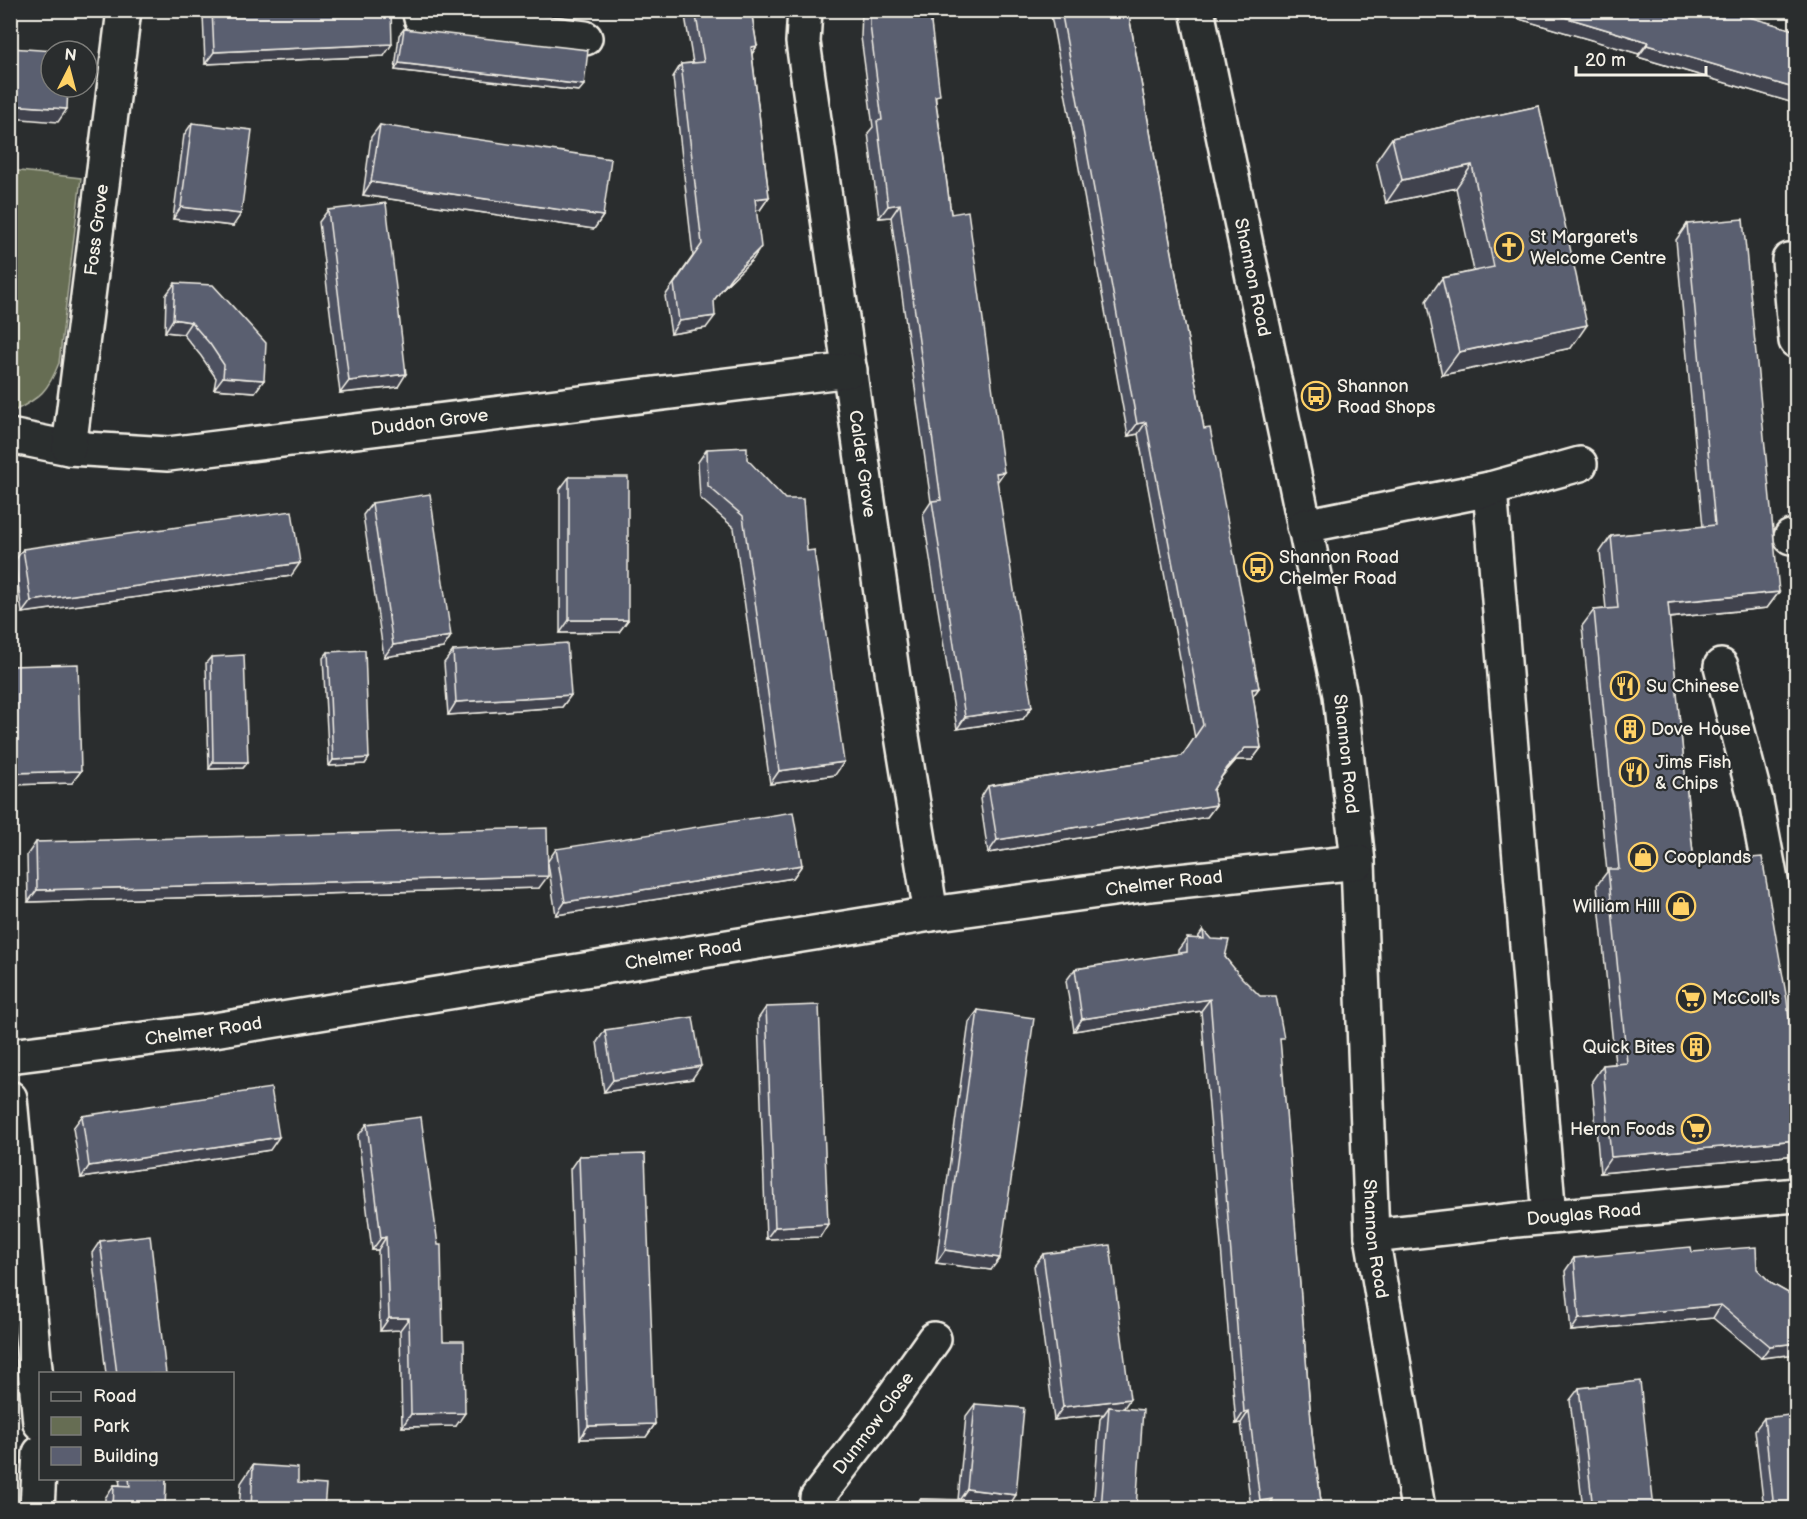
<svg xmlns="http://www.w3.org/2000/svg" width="1807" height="1519" font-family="'Balsamiq Sans',sans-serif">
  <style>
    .green { fill: #666d53; stroke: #adaf9e; stroke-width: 1.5 }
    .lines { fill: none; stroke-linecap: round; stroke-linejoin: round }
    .minor-casing { stroke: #f4f1e8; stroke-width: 38 }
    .minor { stroke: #2a2d2e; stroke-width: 33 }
    .wall { fill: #4d5160; stroke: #f4f1e8; stroke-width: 1.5 }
    .shaded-wall { fill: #3f424e; stroke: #f4f1e8; stroke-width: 1.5 }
    .building { fill: #5a5e70; stroke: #f4f1e8; stroke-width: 1.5 }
    .labels { text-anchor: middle; stroke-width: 4.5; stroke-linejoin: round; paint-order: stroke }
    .street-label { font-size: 18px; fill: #f4f1e8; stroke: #2a2d2e }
    .poi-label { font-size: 18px; fill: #f4f1e8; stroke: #2a2d2e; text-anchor: start }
  </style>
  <rect width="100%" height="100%" fill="#2a2d2e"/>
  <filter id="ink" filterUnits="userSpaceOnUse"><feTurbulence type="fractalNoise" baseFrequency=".0167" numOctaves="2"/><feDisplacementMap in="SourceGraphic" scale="12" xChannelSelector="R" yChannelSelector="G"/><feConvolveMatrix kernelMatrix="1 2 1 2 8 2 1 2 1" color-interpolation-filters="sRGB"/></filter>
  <g filter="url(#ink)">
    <path class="green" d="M11 170 81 178 59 363C48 391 40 398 14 411H10Z"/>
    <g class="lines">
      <g class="minor-casing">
        <g id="minor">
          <polyline points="419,10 421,18 585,38"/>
          <path id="s1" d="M805 10 803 42 896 699 931 914"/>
          <path id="s2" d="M1197 10 1340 695 1358 862 1372 1236 1418 1508"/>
          <polyline points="1789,260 1796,341"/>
          <path id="s3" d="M10 436 69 448 168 454 850 370"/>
          <path id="s4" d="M69 448 124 10"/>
          <polyline points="1490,489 1549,1217"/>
          <polyline points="1304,526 1490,489 1580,464"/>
          <polyline points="1791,537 1796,537"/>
          <polyline points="1721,666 1756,801 1796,1013"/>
          <path id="s5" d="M10 1056 208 1031 931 914 1150 884 1358 862"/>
          <polyline points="10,1098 40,1423"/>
          <path id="s6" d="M1372 1236 1516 1220 1796 1195"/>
          <polyline points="37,1508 40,1453"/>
          <path id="s7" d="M817 1508V1498L876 1421 934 1339"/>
        </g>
      </g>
      <use href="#minor" class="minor"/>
    </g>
    <g class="wall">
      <polygon points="206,10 391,10 384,56 205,64 203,14"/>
      <polygon points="684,10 751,10 757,46 752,54 769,197 760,210 756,210 753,259 723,288 714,300 706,328 671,334 665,296 693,256 673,77 681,64 693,63"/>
      <polygon points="862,10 931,10 931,23 936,102 951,214 997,482 1023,719 957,729 923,514 931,502 891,217 879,218 868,133 873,127 861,37"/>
      <polygon points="1050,10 1128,10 1204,429 1259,688 1253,696 1261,748 1252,760 1236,760 1220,778 1213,790 1216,805 1207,817 988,853 980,799 988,786 1182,756 1195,738 1138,434 1128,436"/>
      <polygon points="1489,10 1725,10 1797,31 1797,104 1638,57 1639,54"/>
      <polygon points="404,29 579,91 395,70 399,35"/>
      <polygon points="1539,106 1571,348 1442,375 1426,301 1442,278 1474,271 1456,188 1386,203 1376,161 1392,138"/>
      <polygon points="192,123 233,226 173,219 184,135"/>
      <polygon points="380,125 603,216 594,229 363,195 371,137"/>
      <polygon points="328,210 398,387 340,393 319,222"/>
      <polygon points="1687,224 1779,592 1767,608 1669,618 1694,863 1796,1086 1797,1086 1797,1155 1600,1173 1592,1081 1603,1065 1615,1064 1597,885 1607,872 1582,626 1594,610 1606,609 1600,552 1611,536 1703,527 1676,240"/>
      <polygon points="175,283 264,380 255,392 214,389 216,378 201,356 183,334 165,332 166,295"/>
      <polygon points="707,449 747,459 807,551 835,775 770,784 734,528 700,498 698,462"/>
      <polygon points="569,477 628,620 619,632 560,633 560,489"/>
      <polygon points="372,503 451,636 443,648 384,657 363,515"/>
      <polygon points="23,549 291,576 22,613 15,561"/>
      <polygon points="453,651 571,695 562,707 448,715 444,663"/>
      <polygon points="328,652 369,758 365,764 329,766 323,658"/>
      <polygon points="211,657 248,762 243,768 209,769 206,663"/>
      <polygon points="10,666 81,771 72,783 10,785"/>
      <polygon points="36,842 548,861 556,849 802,865 793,878 556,915 548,863 539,888 28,902 27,855"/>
      <polygon points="1203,930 1225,957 1280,1044 1312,1433 1322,1509 1251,1509 1241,1423 1236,1424 1201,1011 1074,1031 1066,981 1075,969 1178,954 1178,950 1187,938 1197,939"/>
      <polygon points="766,1007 820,1237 766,1239 758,1019"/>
      <polygon points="978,1010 991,1270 936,1263 969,1022"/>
      <polygon points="605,1030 692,1079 604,1092 597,1042"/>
      <polygon points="82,1116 270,1150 81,1178 73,1128"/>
      <polygon points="367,1124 443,1341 456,1426 402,1427 400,1330 380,1331 378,1250 372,1250 358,1136"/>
      <polygon points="579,1156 655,1424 646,1437 580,1439 570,1169"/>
      <polygon points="100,1241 166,1374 106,1374 92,1253"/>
      <polygon points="1692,1252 1757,1269 1772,1284 1797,1298 1797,1354 1761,1358 1713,1318 1571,1331 1565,1271 1574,1258"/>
      <polygon points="1043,1254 1124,1408 1136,1509 1093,1509 1100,1419 1104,1414 1054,1420 1034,1266"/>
      <polygon points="1579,1388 1654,1509 1583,1509 1570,1400"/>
      <polygon points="975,1404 1008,1507 977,1504 977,1509 914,1509 920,1499 958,1500 966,1416"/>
      <polygon points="1764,1418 1797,1509 1764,1509 1755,1430"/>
      <polygon points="253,1465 298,1483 324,1509 239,1509 241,1483"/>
      <polygon points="119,1479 166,1479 165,1509 105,1509 105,1498 114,1485 120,1485"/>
    </g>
    <g class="shaded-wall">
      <polygon points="1489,10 1541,10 1648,42 1639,54"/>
      <polygon points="392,44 384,56 205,64 214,52"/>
      <polygon points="1647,45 1797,89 1797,104 1638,57"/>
      <polygon points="757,46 748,59 751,47"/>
      <polygon points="399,63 584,85 579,91 395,70"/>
      <polygon points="10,105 67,109 58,122 10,118"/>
      <polygon points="1472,165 1456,188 1386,203 1402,180"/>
      <polygon points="371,182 603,216 594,229 363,195"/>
      <polygon points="769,197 760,210 746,211 755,199"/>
      <polygon points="900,204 891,217 879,218 888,206"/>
      <polygon points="181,207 241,214 233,226 173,219"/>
      <polygon points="761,247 753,259 723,288 732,276"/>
      <polygon points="715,316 706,328 671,334 679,321"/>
      <polygon points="173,319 191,322 183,334 165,332"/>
      <polygon points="1587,325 1571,348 1442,375 1459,352"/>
      <polygon points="406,374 398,387 340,393 349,381"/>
      <polygon points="223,377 264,380 255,392 214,389"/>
      <polygon points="1146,422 1138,434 1128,436 1137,424"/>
      <polygon points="1004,472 995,485 996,473"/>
      <polygon points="300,563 291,576 22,613 31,601"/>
      <polygon points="1779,592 1767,608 1657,619 1668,603"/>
      <polygon points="569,620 628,620 619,632 560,633"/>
      <polygon points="451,636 443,648 384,657 393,645"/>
      <polygon points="1259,688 1250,700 1252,689"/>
      <polygon points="571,695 562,707 448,715 456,702"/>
      <polygon points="1032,707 1023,719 957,729 965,717"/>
      <polygon points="1245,748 1261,748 1252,760 1236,760 1218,781 1227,768"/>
      <polygon points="369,758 365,764 329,766 333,760"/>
      <polygon points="213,762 248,762 243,768 209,769"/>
      <polygon points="844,762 835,775 770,784 779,771"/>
      <polygon points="81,771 72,783 10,785 10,775 12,773"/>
      <polygon points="1216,805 1207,817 988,853 997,840"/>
      <polygon points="802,865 793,878 556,915 565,902"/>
      <polygon points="548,876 539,888 28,902 37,890"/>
      <polygon points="1210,999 1201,1011 1074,1031 1082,1019"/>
      <polygon points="701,1066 692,1079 604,1092 613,1080"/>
      <polygon points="279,1137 270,1150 81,1178 89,1166"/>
      <polygon points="1797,1140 1797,1155 1600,1173 1611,1157"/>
      <polygon points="828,1224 820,1237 766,1239 775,1227"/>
      <polygon points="386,1237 378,1250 372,1250 381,1238"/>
      <polygon points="945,1250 1000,1258 991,1270 936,1263"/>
      <polygon points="1721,1305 1713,1318 1571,1331 1579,1319"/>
      <polygon points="389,1318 409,1318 400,1330 380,1331"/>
      <polygon points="1797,1343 1797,1354 1761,1358 1770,1346"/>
      <polygon points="1130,1399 1121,1412 1109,1407 1104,1414 1054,1420 1063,1407"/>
      <polygon points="1249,1411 1241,1423 1236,1424 1244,1412"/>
      <polygon points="465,1413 456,1426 402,1427 411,1414"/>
      <polygon points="655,1424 646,1437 580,1439 588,1426"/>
      <polygon points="967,1489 1016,1495 1008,1507 958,1502"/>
      <polygon points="1273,1499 1266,1509 1255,1509 1260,1501"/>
    </g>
    <g class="building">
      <polygon points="212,10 391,10 392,44 214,52"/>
      <polygon points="695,10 751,10 757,46 751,47 769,197 755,199 761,247 732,276 714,300 715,316 679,321 674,284 702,244 681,64 704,62"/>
      <polygon points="870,10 931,10 931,23 940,95 935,96 951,214 968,211 1004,472 996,473 1032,707 965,717 932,501 941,500 900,204 888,206 877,121 882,120 870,25"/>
      <polygon points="1061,10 1128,10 1204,429 1210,428 1259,688 1252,689 1261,748 1245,748 1227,768 1213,790 1216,805 997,840 988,786 1182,756 1203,725 1146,422 1137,424"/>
      <polygon points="1541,10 1725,10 1797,31 1797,89 1647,45 1648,42"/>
      <polygon points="404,29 588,50 584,85 399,63"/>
      <polygon points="10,48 55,51 51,51 51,87 68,87 67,109 10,105"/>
      <polygon points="1539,106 1587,325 1459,352 1442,278 1494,267 1472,165 1402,180 1392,138"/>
      <polygon points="192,123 252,130 241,214 181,207"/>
      <polygon points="380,125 611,159 603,216 371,182"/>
      <polygon points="386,203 406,374 349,381 328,210"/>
      <polygon points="1743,219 1779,592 1668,603 1694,863 1762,857 1787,1000 1796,1086 1797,1086 1797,1140 1611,1157 1603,1065 1627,1063 1608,869 1619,869 1594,610 1618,608 1611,536 1715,525 1687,224"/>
      <polygon points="175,283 213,285 266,343 264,380 223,377 224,365 210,344 191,322 173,319"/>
      <polygon points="747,447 747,459 785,499 803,499 807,551 814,550 844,762 779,771 743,516 708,486 707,449"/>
      <rect x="569" y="477" width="59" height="143"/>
      <polygon points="430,494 451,636 393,645 372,503"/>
      <polygon points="292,511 300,563 31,601 23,549"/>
      <polygon points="567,643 571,695 456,702 453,651"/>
      <polygon points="365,650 369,758 333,760 328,652"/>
      <polygon points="244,655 248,762 213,762 211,657"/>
      <polygon points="78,664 81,771 12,773 10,717 10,666"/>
      <polygon points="793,812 802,865 565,902 556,849"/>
      <polygon points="547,828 548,876 37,890 36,842"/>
      <polygon points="1203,930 1211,939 1229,940 1225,957 1242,978 1260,996 1276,996 1284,1038 1280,1038 1312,1433 1322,1509 1272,1509 1273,1499 1260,1501 1249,1411 1244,1412 1210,999 1082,1019 1075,969 1187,952 1187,938 1204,939"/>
      <polygon points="819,1005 828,1224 775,1227 766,1007"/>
      <polygon points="978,1010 1034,1018 1000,1258 945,1250"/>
      <polygon points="693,1017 701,1066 613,1080 605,1030"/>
      <polygon points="271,1088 279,1137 89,1166 82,1116"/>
      <polygon points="421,1117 438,1245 441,1245 443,1341 464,1341 465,1413 411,1414 409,1318 389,1318 386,1237 381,1238 367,1124"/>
      <polygon points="645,1154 655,1424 588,1426 579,1156"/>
      <polygon points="150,1235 166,1374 117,1374 100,1241"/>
      <polygon points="1110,1245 1130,1399 1063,1407 1043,1254"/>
      <polygon points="1691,1247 1692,1252 1756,1247 1757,1269 1772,1284 1797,1298 1797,1343 1770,1346 1721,1305 1579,1319 1574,1258"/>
      <polygon points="1640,1381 1654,1509 1593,1509 1579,1388"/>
      <polygon points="975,1404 1024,1408 1016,1495 967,1489"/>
      <polygon points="1109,1407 1143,1410 1136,1509 1101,1509"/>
      <polygon points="1797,1414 1797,1509 1774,1509 1764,1418"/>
      <polygon points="253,1465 298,1468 298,1483 326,1485 324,1509 251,1509"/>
      <polygon points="129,1479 166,1479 165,1509 113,1509 114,1485 130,1486"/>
      <polygon points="920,1499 977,1500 977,1509 920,1509"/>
    </g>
  </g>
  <defs>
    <g id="church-ring" transform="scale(1.5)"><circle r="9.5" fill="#2a2d2e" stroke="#ffd166" stroke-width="1.5"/><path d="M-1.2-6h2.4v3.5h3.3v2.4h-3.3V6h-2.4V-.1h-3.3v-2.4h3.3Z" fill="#ffd166"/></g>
    <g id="bus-ring" transform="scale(1.5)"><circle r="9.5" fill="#2a2d2e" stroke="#ffd166" stroke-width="1.5"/><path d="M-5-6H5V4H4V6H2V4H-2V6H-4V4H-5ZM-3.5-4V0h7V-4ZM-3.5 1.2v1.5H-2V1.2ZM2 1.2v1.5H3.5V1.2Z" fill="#ffd166"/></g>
    <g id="restaurant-ring" transform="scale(1.5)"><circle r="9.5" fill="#2a2d2e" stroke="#ffd166" stroke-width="1.5"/><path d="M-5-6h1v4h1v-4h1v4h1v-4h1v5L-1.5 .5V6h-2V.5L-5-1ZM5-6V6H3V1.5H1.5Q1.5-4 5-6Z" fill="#ffd166"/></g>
    <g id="building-ring" transform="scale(1.5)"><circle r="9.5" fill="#2a2d2e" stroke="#ffd166" stroke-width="1.5"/><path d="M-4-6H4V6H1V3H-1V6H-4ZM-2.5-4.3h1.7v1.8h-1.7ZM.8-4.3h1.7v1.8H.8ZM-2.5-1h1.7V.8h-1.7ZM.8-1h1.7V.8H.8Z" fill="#ffd166"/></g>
    <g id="shop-ring" transform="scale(1.5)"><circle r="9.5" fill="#2a2d2e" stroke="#ffd166" stroke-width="1.5"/><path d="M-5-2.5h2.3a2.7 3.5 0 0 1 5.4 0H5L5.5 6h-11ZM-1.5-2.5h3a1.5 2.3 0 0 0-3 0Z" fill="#ffd166"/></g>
    <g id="supermarket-ring" transform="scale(1.5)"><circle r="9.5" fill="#2a2d2e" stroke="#ffd166" stroke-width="1.5"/><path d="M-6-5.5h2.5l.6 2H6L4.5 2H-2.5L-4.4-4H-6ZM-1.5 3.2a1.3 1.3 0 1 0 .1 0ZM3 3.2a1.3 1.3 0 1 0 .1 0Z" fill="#ffd166"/></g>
  </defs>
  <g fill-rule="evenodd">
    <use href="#church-ring" x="1509" y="247"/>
    <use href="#bus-ring" x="1316" y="396"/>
    <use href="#bus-ring" x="1258" y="567"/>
    <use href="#restaurant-ring" x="1625" y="686"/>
    <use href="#building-ring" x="1630" y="729"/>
    <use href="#restaurant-ring" x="1634" y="772"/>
    <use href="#shop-ring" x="1643" y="857"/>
    <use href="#shop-ring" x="1681" y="906"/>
    <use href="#supermarket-ring" x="1691" y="998"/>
    <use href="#building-ring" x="1696" y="1047"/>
    <use href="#supermarket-ring" x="1696" y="1129"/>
  </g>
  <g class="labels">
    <g class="street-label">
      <text dy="6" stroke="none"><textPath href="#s4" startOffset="220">Foss Grove</textPath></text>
      <text dy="6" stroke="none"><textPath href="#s2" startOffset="273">Shannon Road</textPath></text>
      <text dy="6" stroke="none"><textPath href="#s3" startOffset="423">Duddon Grove</textPath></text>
      <text dy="6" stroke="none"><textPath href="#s1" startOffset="458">Calder Grove</textPath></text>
      <text dy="6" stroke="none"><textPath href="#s2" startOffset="759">Shannon Road</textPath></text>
      <text dy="6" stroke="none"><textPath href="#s5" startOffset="1167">Chelmer Road</textPath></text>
      <text dy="6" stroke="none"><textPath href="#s5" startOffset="681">Chelmer Road</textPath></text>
      <text dy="6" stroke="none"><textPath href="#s5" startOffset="195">Chelmer Road</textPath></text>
      <text dy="6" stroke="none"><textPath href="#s6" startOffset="213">Douglas Road</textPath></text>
      <text dy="6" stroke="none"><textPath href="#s2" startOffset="1245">Shannon Road</textPath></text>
      <text dy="6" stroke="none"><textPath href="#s7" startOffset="104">Dunmow Close</textPath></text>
    </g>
    <g class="poi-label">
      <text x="1530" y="243">St Margaret's<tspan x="1530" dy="21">Welcome Centre</tspan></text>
      <text x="1337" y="392">Shannon<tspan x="1337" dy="21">Road Shops</tspan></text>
      <text x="1279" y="563">Shannon Road<tspan x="1279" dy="21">Chelmer Road</tspan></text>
      <text x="1646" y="692">Su Chinese</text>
      <text x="1651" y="735">Dove House</text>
      <text x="1655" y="768">Jims Fish<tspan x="1655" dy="21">&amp; Chips</tspan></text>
      <text x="1664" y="863">Cooplands</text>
      <text x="1660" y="912" text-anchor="end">William Hill</text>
      <text x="1712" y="1004">McColl's</text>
      <text x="1675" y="1053" text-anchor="end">Quick Bites</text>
      <text x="1675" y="1135" text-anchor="end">Heron Foods</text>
    </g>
  </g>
  <rect width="1807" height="1519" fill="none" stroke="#2a2d2e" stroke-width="36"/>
  <rect x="18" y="18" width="1771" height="1483" fill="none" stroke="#f4f1e8" stroke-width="2" filter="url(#ink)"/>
  <rect x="39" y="1372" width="195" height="108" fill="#2a2d2e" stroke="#7b7b78" stroke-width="1.5"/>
  <rect x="51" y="1392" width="30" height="9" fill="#2a2d2e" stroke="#7b7b78" stroke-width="1.5"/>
  <text x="93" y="1402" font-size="18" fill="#f4f1e8">Road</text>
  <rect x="51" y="1417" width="30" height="18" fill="#666d53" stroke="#7b7b78" stroke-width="1.5"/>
  <text x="93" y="1432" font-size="18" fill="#f4f1e8">Park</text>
  <rect x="51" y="1447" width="30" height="18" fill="#5a5e70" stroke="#7b7b78" stroke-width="1.5"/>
  <text x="93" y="1462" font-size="18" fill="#f4f1e8">Building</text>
  <g transform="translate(69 69) rotate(6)"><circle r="28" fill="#2a2d2e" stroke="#7b7b78" stroke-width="1.5"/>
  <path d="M0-4.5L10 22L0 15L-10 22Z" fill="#ffd166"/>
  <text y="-9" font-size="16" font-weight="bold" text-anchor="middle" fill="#f4f1e8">N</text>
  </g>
  <path d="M1576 66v9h130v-9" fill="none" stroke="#f4f1e8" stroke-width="3"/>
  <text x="1585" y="66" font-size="18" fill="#f4f1e8" stroke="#2a2d2e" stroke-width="4.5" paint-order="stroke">20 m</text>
</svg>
